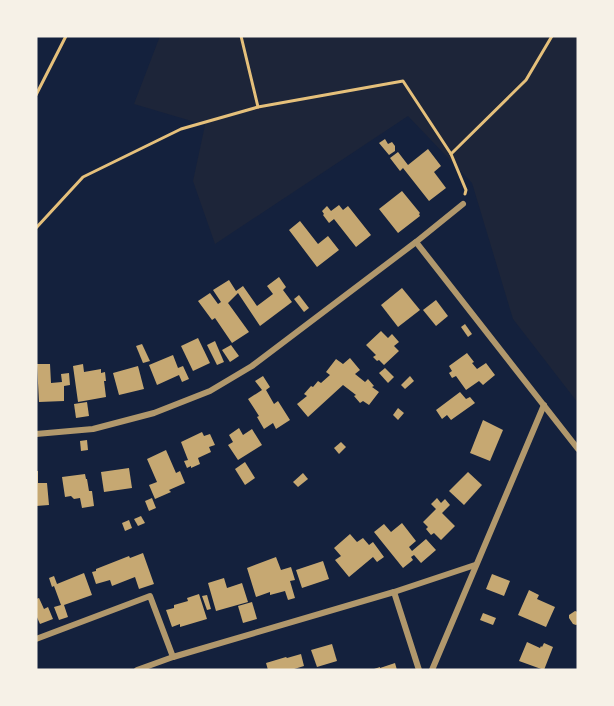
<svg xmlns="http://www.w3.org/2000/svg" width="614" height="706" font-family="Karla,sans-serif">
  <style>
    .green { fill: #1d2539 }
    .building { fill: #c6a872 }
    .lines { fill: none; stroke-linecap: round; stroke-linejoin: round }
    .path { stroke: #e5c07b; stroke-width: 3 }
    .minor { stroke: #b1986c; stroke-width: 6 }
  </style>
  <rect width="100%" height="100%" fill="#14213d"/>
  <polygon class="green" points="160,36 578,36 578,403 513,319 472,183 408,116 215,244 193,181 205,125 134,104"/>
  <g class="building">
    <polygon points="385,139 388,144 392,142 395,146 395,151 389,155 379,143"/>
    <polygon points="428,149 441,166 434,172 446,188 429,201 403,168 400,171 390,158 398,152 408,165"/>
    <polygon points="402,191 420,213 419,214 420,216 398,233 379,209"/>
    <polygon points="339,205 343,210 348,206 371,235 356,247 334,219 329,223 323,215 324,214 322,211 327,206 331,211"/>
    <polygon points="300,221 318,244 328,236 339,250 317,267 289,230"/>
    <polygon points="279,277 286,287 283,290 292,302 260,326 238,293 228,303 249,332 232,343 215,318 212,320 198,301 210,293 218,304 221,302 213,290 229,280 236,291 243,286 257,306 273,294 267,286"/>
    <polygon points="402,288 420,310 398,327 381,305"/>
    <polygon points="299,295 309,308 304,312 294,299"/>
    <polygon points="436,300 448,316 436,326 423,310"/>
    <polygon points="465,324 472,334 468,337 461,327"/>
    <polygon points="381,331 388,338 392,334 399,342 394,346 399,351 384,365 379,360 377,361 373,357 376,355 366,345"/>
    <polygon points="198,338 210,363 193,371 181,346"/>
    <polygon points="215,341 224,362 217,365 207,345"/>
    <polygon points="142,344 150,361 143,363 136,346"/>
    <polygon points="231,345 239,356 230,362 222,350"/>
    <polygon points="467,353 474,362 472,363 477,369 486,363 495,375 483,385 479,381 466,390 456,376 452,378 449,373 452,371 449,366"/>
    <polygon points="173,355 178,368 183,366 189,379 182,382 179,375 157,385 149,365"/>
    <polygon points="350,358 360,370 355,374 365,382 368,379 374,386 372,387 379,392 369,405 363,401 360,403 354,396 356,395 343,385 308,417 297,404 307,396 304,394 311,386 313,387 318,381 321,383 330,375 326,372 336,359 343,364"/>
    <polygon points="37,364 50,364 51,383 62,382 61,374 69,373 70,385 64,386 64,401 39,402"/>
    <polygon points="83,364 84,372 101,369 101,373 105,372 106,381 104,381 106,397 78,402 73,366"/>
    <polygon points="138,366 144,389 119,395 113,373"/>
    <polygon points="385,368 394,377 388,383 379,373"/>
    <polygon points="263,376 270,387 266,390 274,404 278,401 290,420 276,429 273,423 264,429 257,417 259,416 248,399 262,390 255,381"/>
    <polygon points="410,376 414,381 405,389 401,385"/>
    <polygon points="460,392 466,399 470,397 475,403 451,420 447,415 442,419 436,410"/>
    <polygon points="87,402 89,416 76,418 74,404"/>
    <polygon points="398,408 404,413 398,420 393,415"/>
    <polygon points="483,420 503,430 490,461 470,453"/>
    <polygon points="239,428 243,435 252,429 262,445 238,460 228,445 233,442 229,435"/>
    <polygon points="202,432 204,436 210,434 215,445 209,447 211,452 198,458 200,464 191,468 191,466 187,468 184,461 188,460 181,442"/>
    <polygon points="87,440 88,450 81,451 80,441"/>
    <polygon points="341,442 346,447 339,454 334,448"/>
    <polygon points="166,450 176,473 180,471 185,483 169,490 171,492 155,499 149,485 157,482 147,459"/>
    <polygon points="245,462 255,478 245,485 235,469"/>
    <polygon points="129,468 132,488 104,492 101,472"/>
    <polygon points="36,471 38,471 38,483 47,483 49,505 36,506"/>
    <polygon points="468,472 482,485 464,505 449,491"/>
    <polygon points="303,473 308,479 298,487 293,482"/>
    <polygon points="85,474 86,479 87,479 89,491 92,491 94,506 82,508 80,498 74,499 71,496 65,497 62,477"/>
    <polygon points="152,498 156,508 149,511 145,501"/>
    <polygon points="437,498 441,503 445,499 450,505 442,513 455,526 441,540 434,533 431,535 426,529 428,527 423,522 436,509 431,504"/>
    <polygon points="141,516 145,523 138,526 134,519"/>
    <polygon points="129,520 132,528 125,531 122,523"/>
    <polygon points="402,523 416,541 409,547 412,551 426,539 436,550 421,563 414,555 411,557 413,560 403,568 374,532 384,524 391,532"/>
    <polygon points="350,534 357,542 363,538 369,545 373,542 384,557 377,562 373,557 349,577 335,560 341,556 334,548"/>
    <polygon points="143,553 154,584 139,589 135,577 112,586 110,580 96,584 92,572 96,571 96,569 129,556 130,558"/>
    <polygon points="276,557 281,570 291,567 295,580 290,581 295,598 288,600 285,591 270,595 270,592 256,597 247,568"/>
    <polygon points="323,561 329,579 302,588 296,570"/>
    <polygon points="84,573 92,595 64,605 68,617 59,620 54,607 61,605 54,586 52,587 49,578 54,576 57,584"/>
    <polygon points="492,574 510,581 504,596 486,589"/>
    <polygon points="224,578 227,588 242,583 248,602 216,611 208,583"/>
    <polygon points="529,590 539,595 537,599 555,607 546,627 518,615"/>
    <polygon points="199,594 207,619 180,627 180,624 172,627 166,610 174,608 174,605 188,601 187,598"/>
    <polygon points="207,595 211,609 207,610 202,596"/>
    <polygon points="39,598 44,609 48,607 53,619 40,624 36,615 36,599"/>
    <polygon points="252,602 257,619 243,623 238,606"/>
    <polygon points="575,611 578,612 578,624 576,625 573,624 569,618 569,615"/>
    <polygon points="483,613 496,618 493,625 480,620"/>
    <polygon points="527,642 540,648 541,646 542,647 544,643 553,647 544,670 519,661"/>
    <polygon points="332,644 337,661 317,667 311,650"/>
    <polygon points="301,654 304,666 291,670 268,670 266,663 286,657 287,658"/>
    <polygon points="395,663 397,670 371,670 380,667 380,668"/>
  </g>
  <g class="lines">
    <g class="path">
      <polyline points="241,36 258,107 403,81 451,154 466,190 465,194"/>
      <polyline points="36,95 66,36"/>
      <polyline points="451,154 526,80 552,36"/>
      <polyline points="36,228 83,177 181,129 258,107"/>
    </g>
    <g class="minor">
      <polyline points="416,242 578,449"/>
      <polyline points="36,434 93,429 154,413 210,391 252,366 416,242 463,204"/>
      <polyline points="394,592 419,670"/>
      <polyline points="36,639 150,596 173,657"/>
      <polyline points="137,670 173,657 394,592 475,565"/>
      <polyline points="432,670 544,405"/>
    </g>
  </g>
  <rect width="614" height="706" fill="none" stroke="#f6f1e7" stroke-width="75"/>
</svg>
